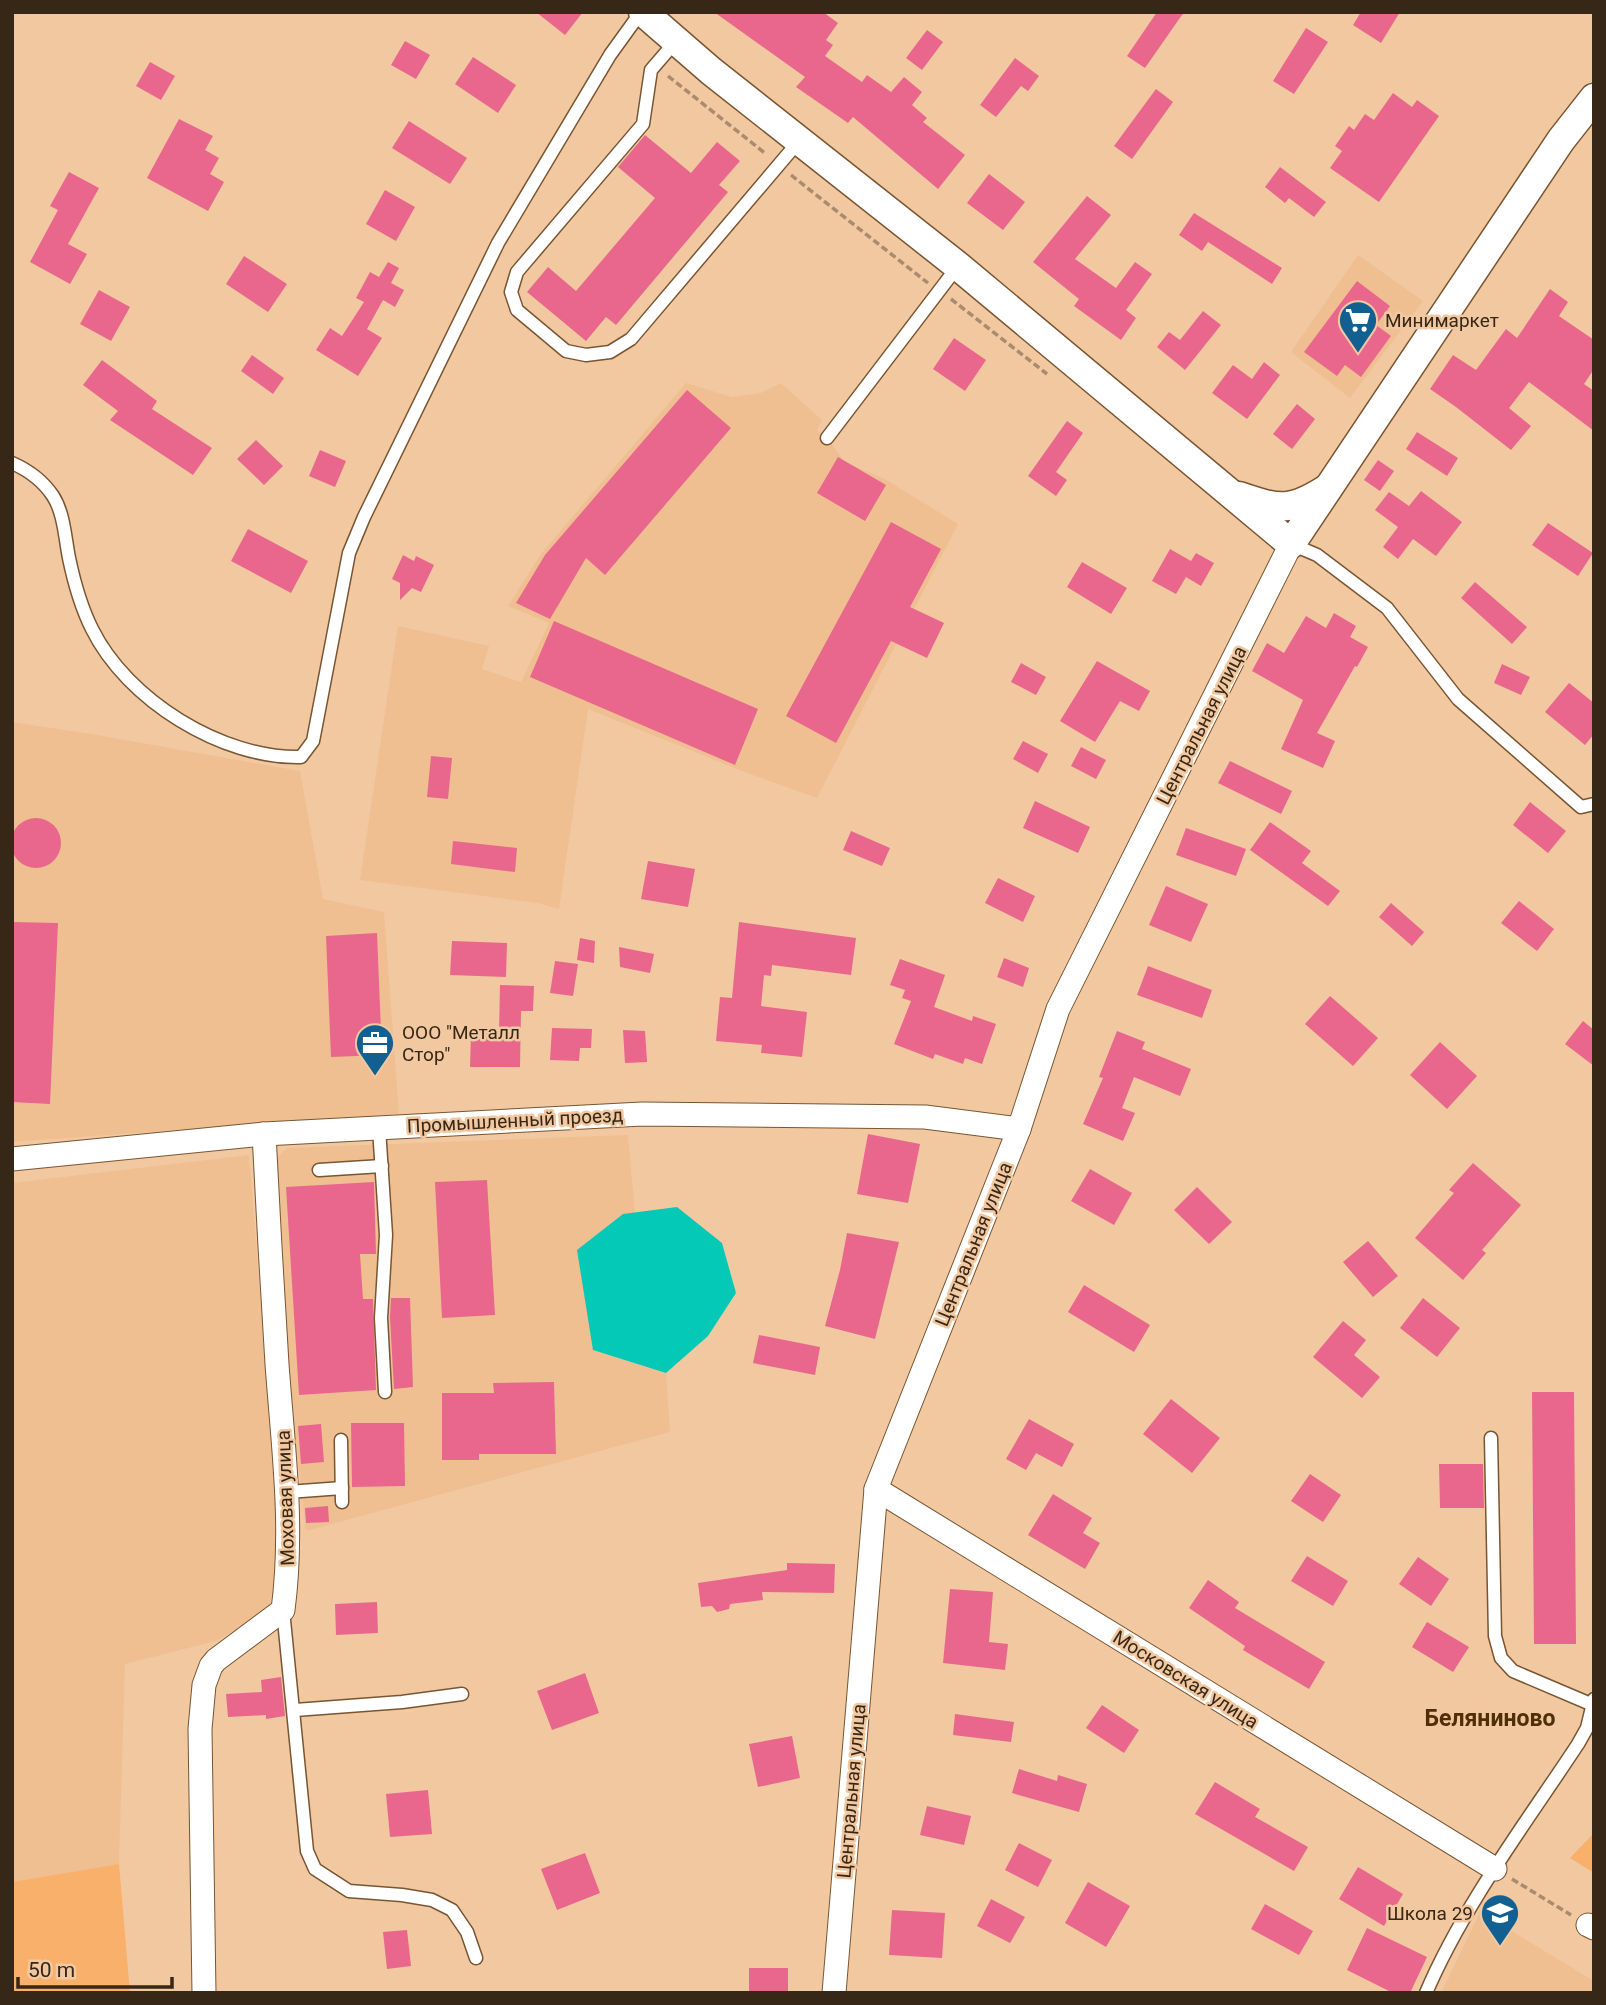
<svg xmlns="http://www.w3.org/2000/svg" width="1606" height="2005" font-family="Roboto,sans-serif">
  <style>
    .built { fill: #efbf92 }
    .green { fill: #f8b06a }
    .water { fill: #05c9b7 }
    .building { fill: #e9678d }
    .lines { fill: none; stroke-linecap: round; stroke-linejoin: round }
    .service-casing { stroke: #795531; stroke-width: 15 }
    .minor-casing { stroke: #795531; stroke-width: 25 }
    .tertiary-casing { stroke: #795531; stroke-width: 31 }
    .path { stroke: #ab8b6d; stroke-width: 3.5; stroke-dasharray: 7 3.5; stroke-linecap: butt }
    .service { stroke: #fff; stroke-width: 12 }
    .minor { stroke: #fff; stroke-width: 23 }
    .tertiary { stroke: #fff; stroke-width: 28 }
    .labels { text-anchor: middle; stroke-width: 5; stroke-linejoin: round; paint-order: stroke }
    .poi-label { font-size: 19px; fill: #372717; stroke: #f2c8a1; text-anchor: start }
    .street-label { font-size: 19px; fill: #372717; stroke: #f2c8a1 }
    .quarter-label { font-size: 23px; font-weight: bold; fill: #502e07; stroke: #f2c8a1 }
  </style>
  <rect width="100%" height="100%" fill="#f2c8a1"/>
  <g class="built">
    <polygon points="1358,255 1423,301 1350,398 1291,352"/>
    <polygon points="686,383 732,397 761,393 781,383 822,420 817,430 827,438 845,462 885,479 958,524 817,798 742,771 588,709 559,909 537,903 360,880 398,626 489,646 482,669 521,682 549,623 508,606 541,554"/>
    <polygon points="12,722 91,734 300,771 323,899 384,912 399,1114 12,1142"/>
    <polygon points="628,1135 635,1213 623,1214 593,1350 666,1373 670,1432 306,1531 290,1395 275,1159 287,1148"/>
    <polygon points="249,1155 274,1468 278,1553 269,1611 216,1641 125,1664 119,1864 12,1882 12,1183"/>
    <polygon points="1480,1912 1594,1981 1594,1993 1441,1993"/>
  </g>
  <g class="green">
    <polygon points="1594,1833 1594,1873 1570,1858"/>
    <polygon points="119,1864 130,1993 12,1993 12,1882"/>
  </g>
  <polygon class="water" points="677,1207 722,1243 736,1293 708,1336 666,1373 593,1350 577,1250 623,1214"/>
  <g class="building">
    <polygon points="536,12 583,12 565,35"/>
    <polygon points="714,12 823,12 838,23 826,40 833,45 825,56 862,82 867,75 891,92 904,77 922,92 912,105 927,118 923,122 965,155 938,189 853,117 848,123 796,87 805,77"/>
    <polygon points="1157,12 1184,12 1145,68 1127,56"/>
    <polygon points="1361,12 1400,12 1381,43 1353,25"/>
    <polygon points="1306,28 1328,42 1294,94 1273,81"/>
    <polygon points="927,30 943,42 922,70 906,58"/>
    <polygon points="405,41 430,55 416,79 391,65"/>
    <polygon points="473,57 516,85 498,113 455,84"/>
    <polygon points="1015,58 1039,76 1028,91 1021,86 996,117 980,105"/>
    <polygon points="150,62 175,76 161,100 136,86"/>
    <polygon points="1156,89 1173,102 1132,159 1114,146"/>
    <polygon points="1393,93 1412,107 1417,100 1439,116 1379,202 1330,168 1342,151 1335,146 1349,126 1354,130 1365,114 1374,120"/>
    <polygon points="179,119 213,136 205,150 219,158 210,174 224,182 208,211 147,178"/>
    <polygon points="409,121 467,158 450,184 392,148"/>
    <polygon points="645,135 691,173 717,142 740,161 719,185 728,192 616,325 606,317 586,341 527,292 548,267 576,291 655,198 618,167"/>
    <polygon points="1280,167 1326,202 1314,217 1289,198 1285,203 1265,187"/>
    <polygon points="69,172 99,188 68,244 87,254 70,284 30,262 58,210 50,206"/>
    <polygon points="989,174 1025,202 1003,230 967,203"/>
    <polygon points="385,190 415,207 396,241 366,224"/>
    <polygon points="1087,196 1111,215 1075,259 1116,288 1135,262 1152,274 1126,310 1136,318 1121,340 1074,306 1079,299 1033,262"/>
    <polygon points="1194,213 1282,268 1272,284 1208,242 1202,251 1179,235"/>
    <polygon points="244,256 287,284 268,312 226,284"/>
    <polygon points="388,262 399,268 391,283 404,290 395,307 383,300 367,329 382,338 358,376 316,350 330,328 342,336 364,302 356,298 370,272 379,277"/>
    <polygon points="1357,281 1390,306 1376,325 1391,336 1361,377 1345,365 1337,376 1304,352"/>
    <polygon points="1550,289 1568,302 1559,316 1594,340 1594,369 1584,384 1594,391 1594,431 1529,382 1509,408 1531,426 1511,450 1456,407 1430,389 1453,355 1476,370 1506,329 1517,338"/>
    <polygon points="99,290 130,307 111,341 80,324"/>
    <polygon points="1203,311 1221,325 1185,370 1157,347 1169,332 1180,340"/>
    <polygon points="954,338 986,360 965,391 933,369"/>
    <polygon points="252,355 284,378 273,394 241,371"/>
    <polygon points="102,360 157,401 152,409 212,448 193,475 110,420 118,411 83,385"/>
    <polygon points="1264,362 1280,375 1247,419 1212,393 1233,365 1252,379"/>
    <polygon points="687,390 731,428 605,575 586,558 550,619 516,603 545,555"/>
    <polygon points="1297,404 1315,419 1292,449 1273,434"/>
    <polygon points="1067,421 1083,433 1056,472 1067,480 1056,496 1028,476"/>
    <polygon points="1417,432 1458,458 1447,476 1406,449"/>
    <polygon points="256,440 283,466 264,485 237,459"/>
    <polygon points="320,450 346,461 335,487 309,476"/>
    <polygon points="838,457 886,485 865,521 817,493"/>
    <polygon points="1378,460 1394,471 1380,491 1364,480"/>
    <polygon points="1421,491 1462,522 1436,556 1413,539 1398,559 1383,547 1398,527 1375,510 1389,492 1409,506"/>
    <polygon points="891,522 941,549 910,607 944,623 927,658 891,641 836,743 786,716"/>
    <polygon points="1548,523 1593,553 1578,576 1532,545"/>
    <polygon points="248,529 308,561 291,593 231,561"/>
    <polygon points="1170,549 1191,561 1196,553 1214,563 1201,586 1186,577 1176,594 1152,581"/>
    <polygon points="403,555 414,561 416,556 434,565 421,592 412,588 400,600 400,583 392,579"/>
    <polygon points="1082,562 1127,588 1111,614 1067,587"/>
    <polygon points="1475,582 1527,627 1512,644 1461,598"/>
    <polygon points="1334,613 1356,626 1350,637 1368,647 1357,667 1355,666 1317,733 1335,741 1323,768 1281,749 1303,700 1252,671 1267,643 1284,653 1306,616 1326,628"/>
    <polygon points="554,621 758,709 735,765 530,677"/>
    <polygon points="1097,661 1150,691 1139,711 1120,701 1095,742 1060,721"/>
    <polygon points="1021,663 1046,677 1036,695 1011,682"/>
    <polygon points="1502,664 1530,677 1521,695 1494,683"/>
    <polygon points="1569,683 1594,703 1594,734 1585,745 1545,712"/>
    <polygon points="1023,741 1048,754 1038,773 1013,759"/>
    <polygon points="1081,747 1106,760 1096,779 1071,766"/>
    <polygon points="431,756 452,758 448,799 427,797"/>
    <polygon points="1230,761 1292,791 1281,814 1218,783"/>
    <polygon points="1035,801 1090,827 1078,853 1023,828"/>
    <polygon points="1530,802 1566,831 1548,853 1513,825"/>
    <circle cx="36" cy="843" r="25"/>
    <polygon points="1270,822 1311,851 1302,863 1340,891 1328,906 1250,850"/>
    <polygon points="1186,828 1246,849 1236,876 1176,855"/>
    <polygon points="851,831 890,848 882,866 843,850"/>
    <polygon points="453,841 517,848 515,872 451,864"/>
    <polygon points="648,861 695,869 688,907 641,899"/>
    <polygon points="998,878 1035,896 1023,922 985,903"/>
    <polygon points="1166,886 1208,904 1191,942 1149,925"/>
    <polygon points="1519,901 1554,929 1537,951 1501,923"/>
    <polygon points="1391,903 1424,932 1412,946 1379,917"/>
    <polygon points="12,922 58,923 50,1104 12,1102"/>
    <polygon points="739,922 856,938 851,975 772,965 771,976 764,975 761,1006 807,1012 802,1057 761,1053 762,1045 716,1041 720,997 732,998"/>
    <polygon points="377,933 382,1055 331,1057 326,936"/>
    <polygon points="580,938 595,941 594,963 577,960"/>
    <polygon points="452,941 507,943 506,977 450,975"/>
    <polygon points="619,947 654,954 650,973 620,967"/>
    <polygon points="1004,958 1029,968 1023,987 997,977"/>
    <polygon points="900,959 945,975 934,1007 972,1021 973,1016 996,1024 982,1064 965,1058 963,1064 935,1054 933,1059 894,1044 911,1001 902,998 905,990 890,985"/>
    <polygon points="555,961 578,964 573,996 550,993"/>
    <polygon points="1148,966 1212,990 1202,1018 1137,995"/>
    <polygon points="500,985 534,986 533,1011 521,1011 520,1067 470,1067 471,1033 499,1033"/>
    <polygon points="1330,996 1378,1038 1353,1066 1305,1024"/>
    <polygon points="1583,1021 1594,1030 1594,1066 1565,1044"/>
    <polygon points="552,1028 592,1029 591,1048 580,1048 579,1061 550,1060"/>
    <polygon points="623,1030 645,1031 647,1062 625,1063"/>
    <polygon points="1117,1031 1145,1042 1142,1049 1191,1069 1180,1096 1134,1077 1122,1108 1135,1113 1123,1141 1083,1124 1103,1078 1099,1077"/>
    <polygon points="1440,1042 1477,1076 1447,1109 1410,1075"/>
    <polygon points="868,1134 920,1144 908,1203 857,1194"/>
    <polygon points="1473,1163 1521,1205 1482,1250 1486,1253 1463,1280 1415,1238 1454,1193 1449,1190"/>
    <polygon points="1090,1169 1132,1193 1114,1225 1071,1201"/>
    <polygon points="487,1180 495,1315 442,1318 435,1182"/>
    <polygon points="374,1182 376,1254 360,1254 363,1299 373,1299 376,1390 299,1395 286,1187"/>
    <polygon points="1197,1187 1232,1222 1209,1244 1174,1210"/>
    <polygon points="847,1233 899,1242 875,1339 825,1326 840,1270"/>
    <polygon points="1368,1241 1398,1276 1373,1297 1343,1262"/>
    <polygon points="1084,1285 1150,1325 1134,1352 1068,1312"/>
    <polygon points="391,1298 410,1298 413,1387 394,1389 390,1318"/>
    <polygon points="1423,1298 1460,1328 1437,1357 1400,1328"/>
    <polygon points="1343,1321 1366,1340 1354,1355 1380,1377 1362,1398 1313,1357"/>
    <polygon points="759,1335 820,1347 815,1375 753,1363"/>
    <polygon points="554,1382 556,1454 479,1454 479,1460 442,1460 442,1393 494,1393 493,1383"/>
    <polygon points="1532,1392 1574,1392 1576,1644 1534,1644"/>
    <polygon points="1171,1399 1220,1438 1192,1473 1143,1434"/>
    <polygon points="1029,1419 1074,1444 1062,1467 1036,1453 1026,1470 1006,1459"/>
    <polygon points="351,1423 404,1423 405,1486 352,1487"/>
    <polygon points="321,1424 324,1462 301,1464 298,1426"/>
    <polygon points="1439,1464 1483,1464 1484,1508 1440,1508"/>
    <polygon points="1310,1474 1341,1495 1323,1522 1291,1501"/>
    <polygon points="1053,1494 1092,1518 1083,1533 1100,1543 1085,1569 1028,1535"/>
    <polygon points="328,1506 329,1522 306,1523 305,1508"/>
    <polygon points="1307,1556 1348,1581 1333,1606 1291,1581"/>
    <polygon points="1418,1557 1449,1579 1431,1606 1399,1584"/>
    <polygon points="787,1563 835,1564 834,1593 762,1592 763,1600 730,1604 729,1609 717,1612 712,1606 701,1607 698,1583 787,1570"/>
    <polygon points="1208,1580 1239,1602 1235,1608 1325,1662 1309,1689 1243,1650 1245,1646 1189,1608"/>
    <polygon points="950,1589 993,1592 989,1642 1008,1644 1005,1670 943,1663"/>
    <polygon points="377,1602 378,1633 336,1635 335,1604"/>
    <polygon points="1427,1622 1469,1647 1453,1672 1412,1647"/>
    <polygon points="585,1673 599,1713 552,1730 537,1691"/>
    <polygon points="281,1677 285,1716 266,1719 266,1715 228,1717 226,1694 262,1692 261,1680"/>
    <polygon points="1102,1705 1139,1730 1124,1753 1086,1728"/>
    <polygon points="955,1714 1014,1722 1011,1742 953,1735"/>
    <polygon points="792,1736 800,1778 758,1787 749,1744"/>
    <polygon points="1019,1769 1057,1781 1058,1775 1087,1784 1079,1812 1012,1793"/>
    <polygon points="1215,1782 1260,1809 1255,1817 1308,1847 1294,1871 1195,1814"/>
    <polygon points="428,1790 432,1834 390,1837 386,1794"/>
    <polygon points="927,1806 971,1816 964,1845 920,1835"/>
    <polygon points="1019,1843 1052,1860 1038,1887 1005,1870"/>
    <polygon points="585,1853 600,1893 557,1910 541,1869"/>
    <polygon points="1358,1867 1403,1894 1384,1926 1339,1899"/>
    <polygon points="1088,1882 1130,1906 1106,1947 1065,1923"/>
    <polygon points="991,1899 1025,1917 1010,1943 977,1926"/>
    <polygon points="1265,1904 1313,1931 1299,1955 1251,1929"/>
    <polygon points="892,1910 945,1913 942,1958 889,1955"/>
    <polygon points="1367,1928 1427,1957 1410,1993 1393,1993 1347,1970"/>
    <polygon points="407,1930 411,1966 387,1969 383,1932"/>
    <rect x="749" y="1968" width="39" height="25"/>
  </g>
  <g class="lines">
    <g class="service-casing">
      <g id="service">
        <polyline points="676,41 651,70 643,124 517,272 511,292 517,310 566,351 586,355 610,352 631,339 799,141"/>
        <polyline points="827,438 958,266"/>
        <path d="M12 463C28 470 43 481 53 496 64 513 65 538 69 558 74 582 81 607 92 629 127 700 222 759 301 757L313 741 349 553 364 517 498 243 610 55 641 12"/>
        <polyline points="1291,544 1317,555 1387,608 1458,699 1581,807 1594,804"/>
        <polyline points="379,1128 386,1235 381,1318 385,1392"/>
        <polyline points="319,1170 382,1166"/>
        <polyline points="1491,1438 1495,1636 1501,1658 1513,1671 1593,1705"/>
        <polyline points="341,1440 342,1502"/>
        <polyline points="288,1492 342,1488"/>
        <polyline points="283,1610 307,1851 315,1869 349,1891 402,1895 432,1900 452,1910 467,1932 476,1958"/>
        <polyline points="295,1710 402,1702 462,1694"/>
        <path d="M1426 1993C1463 1906 1526 1823 1578 1744L1587 1728 1594 1699"/>
      </g>
    </g>
    <g class="minor-casing">
      <g id="minor">
        <polyline points="12,1159 264,1134 642,1114 925,1117 1019,1129"/>
        <polyline points="876,1489 1495,1869"/>
        <polyline points="1588,1925 1594,1928"/>
        <path d="M204 1993 200 1729 204 1685 211 1666 216 1660 283 1610C294 1526 283 1447 277 1364 272 1287 268 1211 264 1134"/>
        <polyline points="834,1993 876,1489 1019,1129 1058,1009 1291,544"/>
      </g>
    </g>
    <g class="tertiary-casing">
      <g id="tertiary">
        <polyline points="643,12 711,71 958,266 1291,544 1561,140 1594,98"/>
        <path d="M1239 496C1280 510 1291 512 1328 488"/>
      </g>
    </g>
    <g class="path">
      <polyline points="668,76 766,154"/>
      <polyline points="791,175 928,283"/>
      <polyline points="951,299 1047,374"/>
      <polyline points="1512,1879 1571,1915"/>
    </g>
    <use href="#service" class="service"/>
    <use href="#minor" class="minor"/>
    <use href="#tertiary" class="tertiary"/>
  </g>
  <defs>
    <g id="supermarket-pin" transform="scale(2.0125)"><path d="M0 17L-7.5 6A9.5 9.5 0 1 1 7.5 6Z" fill="#126092" stroke="#f2c8a1"/><path d="M-6-5.5h2.5l.6 2H6L4.5 2H-2.5L-4.4-4H-6ZM-1.5 3.2a1.3 1.3 0 1 0 .1 0ZM3 3.2a1.3 1.3 0 1 0 .1 0Z" fill="#fff"/></g>
    <g id="office-pin" transform="scale(2.0125)"><path d="M0 17L-7.5 6A9.5 9.5 0 1 1 7.5 6Z" fill="#126092" stroke="#f2c8a1"/><path d="M-6-3h4V-5.5h4V-3h4V5H-6ZM-1-4.5V-3h2v-1.5ZM-6 0V1H6V0Z" fill="#fff"/></g>
    <g id="school-pin" transform="scale(2.0125)"><path d="M0 17L-7.5 6A9.5 9.5 0 1 1 7.5 6Z" fill="#126092" stroke="#f2c8a1"/><path d="M0-5L7-2L0 1L-7-2ZM-4 1L0 2.5L4 1V4Q0 6-4 4Z" fill="#fff"/></g>
  </defs>
  <g fill-rule="evenodd">
    <use href="#supermarket-pin" x="1358" y="320"/>
    <use href="#office-pin" x="375" y="1043"/>
    <use href="#school-pin" x="1500" y="1913"/>
  </g>
  <g class="labels">
    <g class="poi-label">
      <text x="1385" y="327">Минимаркет</text>
      <text x="402" y="1039">ООО "Металл<tspan x="402" dy="22">Стор"</tspan></text>
      <text x="1473" y="1920" text-anchor="end">Школа 29</text>
    </g>
    <g class="street-label">
      <text transform="translate(1201 725) rotate(-63)" y="7">Центральная улица</text>
      <text transform="translate(515 1120) rotate(-3)" y="7">Промышленный проезд</text>
      <text transform="translate(973 1244) rotate(-68)" y="7">Центральная улица</text>
      <text transform="translate(285 1498) rotate(-92)" y="7">Моховая улица</text>
      <text transform="translate(1186 1679) rotate(32)" y="7">Московская улица</text>
      <text transform="translate(851 1791) rotate(-85)" y="7">Центральная улица</text>
    </g>
    <g class="quarter-label">
      <text x="1490" y="1726">Беляниново</text>
    </g>
  </g>
  <rect width="1606" height="2005" fill="none" stroke="#372717" stroke-width="28"/>
  <path d="M18 1977v10h154v-10" fill="none" stroke="#372717" stroke-width="3.5"/>
  <text x="28" y="1977" font-size="21" fill="#372717" stroke="#f2c8a1" stroke-width="5" paint-order="stroke">50 m</text>
</svg>
